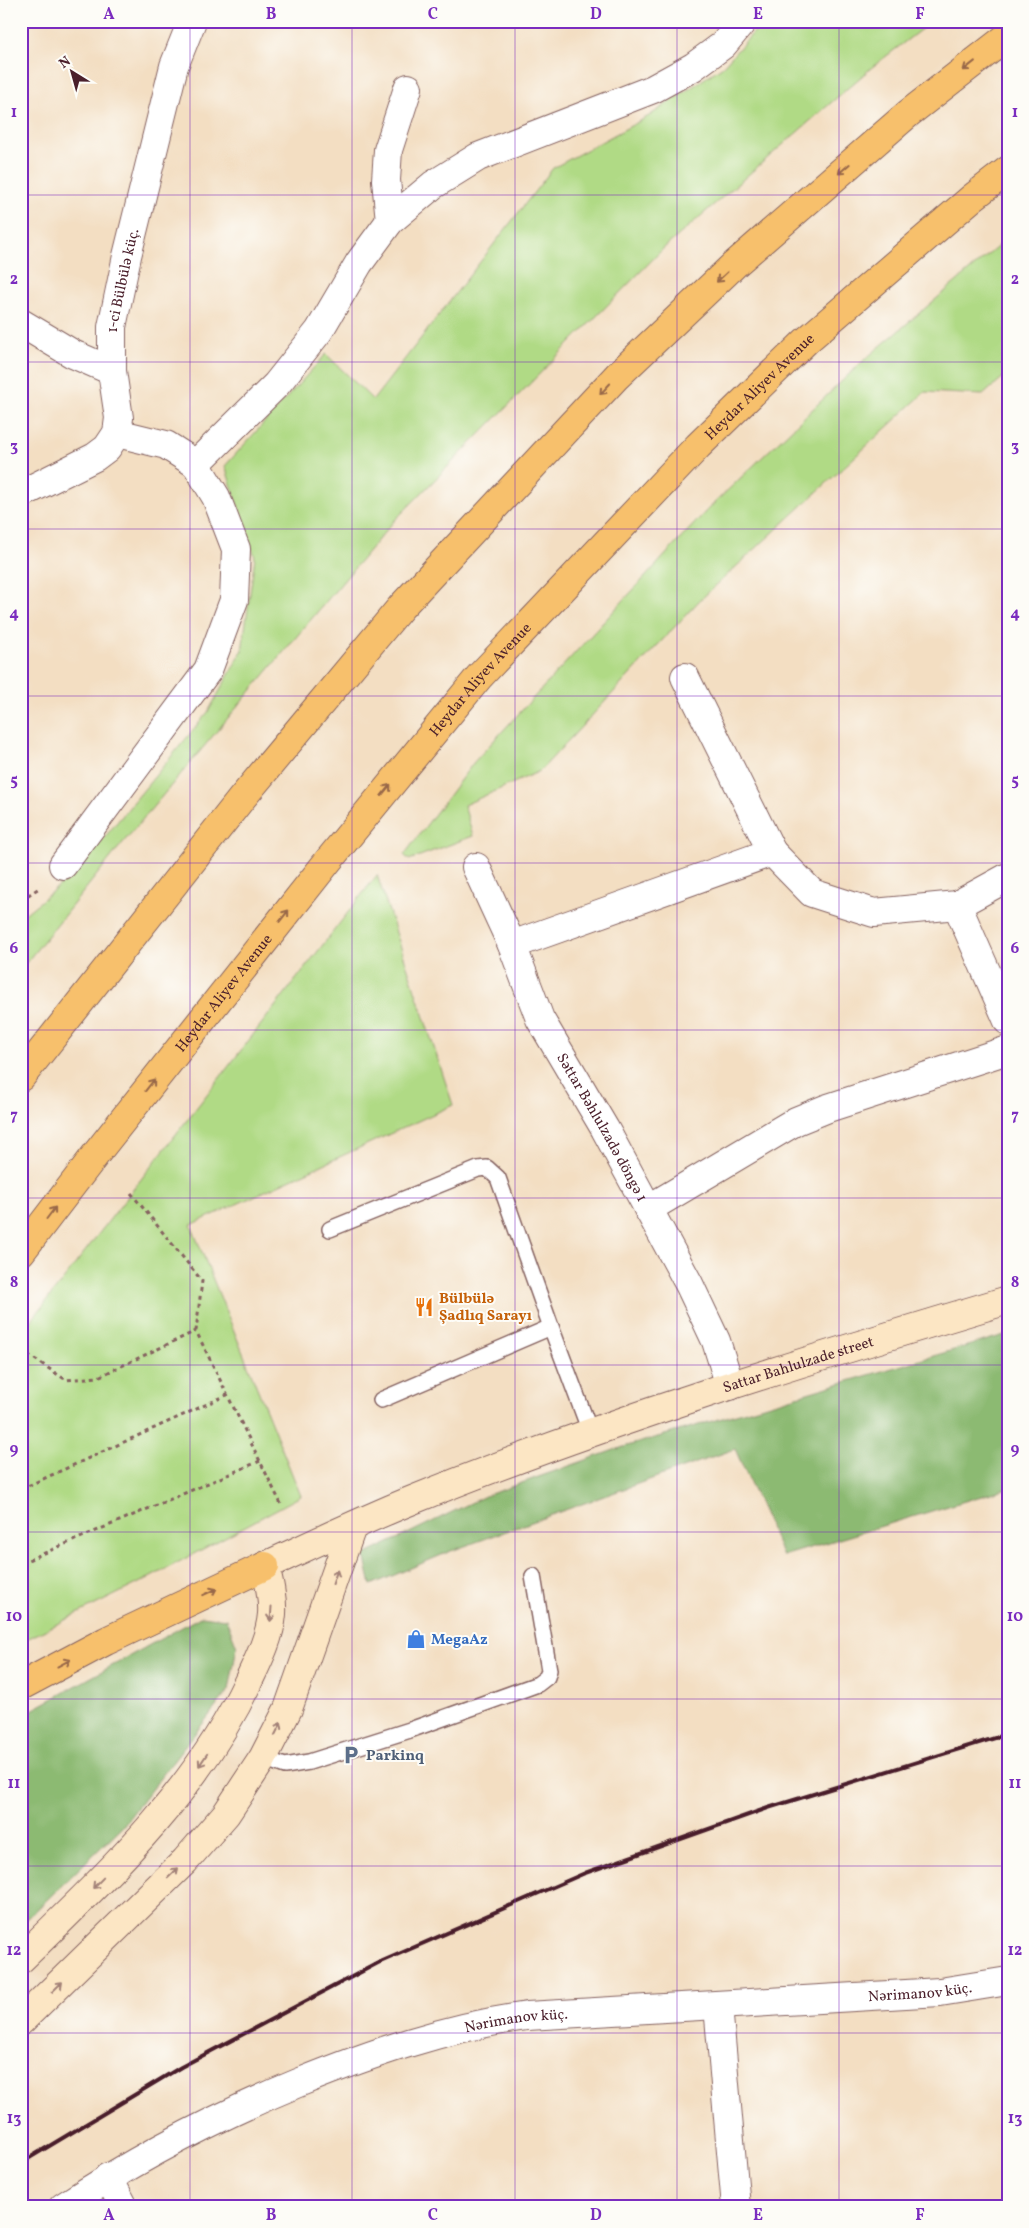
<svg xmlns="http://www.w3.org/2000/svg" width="1029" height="2228" font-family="Vollkorn,serif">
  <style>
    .green { fill: #b0da85; stroke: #7d7c58 }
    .forest { fill: #8cba72; stroke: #6b6c4e }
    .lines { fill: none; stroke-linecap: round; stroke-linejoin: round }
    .service-casing { stroke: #856260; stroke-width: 18 }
    .minor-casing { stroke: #856260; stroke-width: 30 }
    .secondary-casing { stroke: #856260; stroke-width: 30 }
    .motorway-casing { stroke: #856260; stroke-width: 30 }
    .path { stroke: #856260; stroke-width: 3; stroke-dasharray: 4 4; stroke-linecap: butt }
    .service { stroke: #fff; stroke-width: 15 }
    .minor { stroke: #fff; stroke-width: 28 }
    .secondary { stroke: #fce6c4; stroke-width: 28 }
    .motorway { stroke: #f7c06c; stroke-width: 28 }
    .rail { stroke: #4a1f2b; stroke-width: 4 }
    .oneway { stroke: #986748 }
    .oneway2 { stroke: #a38278 }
    .grid { fill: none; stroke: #7b2cbf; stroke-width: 1; stroke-opacity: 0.55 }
    .labels { text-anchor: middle; stroke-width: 4; stroke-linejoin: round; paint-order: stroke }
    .street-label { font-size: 15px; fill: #4a1f2b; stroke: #fdfcf7 }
    .food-label { font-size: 15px; font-weight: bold; fill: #c56008; stroke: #fdfcf7; text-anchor: start }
    .shop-label { font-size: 15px; font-weight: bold; fill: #366cbe; stroke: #fdfcf7; text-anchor: start }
    .service-label { font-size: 15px; font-weight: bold; fill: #4e5e75; stroke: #fdfcf7; text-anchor: start }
    .neatline { fill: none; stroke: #7b2cbf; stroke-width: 2 }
    .grid-label { font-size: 16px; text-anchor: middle; font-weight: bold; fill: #7b2cbf }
  </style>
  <rect width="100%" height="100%" fill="#fdfcf7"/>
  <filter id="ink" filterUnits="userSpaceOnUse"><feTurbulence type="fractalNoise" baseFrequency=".02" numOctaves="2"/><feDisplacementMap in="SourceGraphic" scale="10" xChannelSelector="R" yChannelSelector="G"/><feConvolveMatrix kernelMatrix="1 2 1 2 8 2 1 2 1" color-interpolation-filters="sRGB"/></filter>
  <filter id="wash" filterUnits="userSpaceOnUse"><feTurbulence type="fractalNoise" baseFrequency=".0096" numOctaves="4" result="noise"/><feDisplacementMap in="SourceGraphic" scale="20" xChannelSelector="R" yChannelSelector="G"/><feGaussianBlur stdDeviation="1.12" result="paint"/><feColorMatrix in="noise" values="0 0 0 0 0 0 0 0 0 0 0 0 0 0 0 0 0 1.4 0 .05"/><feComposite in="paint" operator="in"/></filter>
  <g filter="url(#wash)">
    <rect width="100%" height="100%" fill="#f3dec2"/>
    <g class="green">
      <polygon points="764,21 932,21 871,68 664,248 394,521 121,845 21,969 21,917 75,873 208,712 242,651 255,557 225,466 326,354 373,400 553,168 649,116 723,66"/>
      <polygon points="1008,238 1008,373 983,395 925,392 698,602 540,771 464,805 473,836 409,860 404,855 474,762 708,509 864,360"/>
      <polygon points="377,875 453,1105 191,1225 301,1496 151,1577 21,1642 21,1334"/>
    </g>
    <g class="forest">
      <polygon points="1008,1334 1008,1488 783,1556 735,1449 451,1551 371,1585 364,1555 485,1496 617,1449"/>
      <polygon points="202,1616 226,1619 237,1647 229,1690 122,1827 21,1925 21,1716"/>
    </g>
  </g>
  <g filter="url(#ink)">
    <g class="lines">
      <g class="service-casing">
        <g id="service">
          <polyline points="330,1229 478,1169 487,1168 498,1178 551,1327"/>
          <polyline points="381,1400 551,1327 591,1434"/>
          <polyline points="263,1758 285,1766 309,1762 410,1730 538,1684 547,1677 549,1670 533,1576"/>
        </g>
      </g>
      <g class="minor-casing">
        <g id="minor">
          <polyline points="390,221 386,180 388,150 408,88"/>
          <polyline points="21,323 73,354 112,371"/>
          <polyline points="196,464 276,385 319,331 359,263 390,221 433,185 478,157 653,89 693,67 723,45 743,21"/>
          <path id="s1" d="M21 494 95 457 107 448 117 433 119 418 112 371V327L127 256 174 66 192 21"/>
          <polyline points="772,852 812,893 874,913 957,905 1008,877"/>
          <polyline points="63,865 208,670 234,600 236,549 216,497 196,464 166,445 117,433"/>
          <path id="s2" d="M476 867 512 945 540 1019 605 1129 689 1284 716 1341 730 1386"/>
          <polyline points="957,905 1008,1021"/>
          <polyline points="512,945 772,852 685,677"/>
          <polyline points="648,1209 796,1121 828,1108 1008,1050"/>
          <polyline points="718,2006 736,2207"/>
          <polyline points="108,2177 124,2207"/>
          <path id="s3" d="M63 2207C137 2158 216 2117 298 2083 372 2053 447 2027 527 2016L940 1992 1008 1981"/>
        </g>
      </g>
      <g class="secondary-casing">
        <g id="secondary">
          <path id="s4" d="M21 1959C106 1876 197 1791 248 1682 258 1661 270 1638 272 1614 273 1598 269 1582 265 1566 313 1544 361 1521 410 1501 604 1422 807 1360 1008 1300"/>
          <polyline points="21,2021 185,1861 226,1814 263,1758 288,1709 352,1527"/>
        </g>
      </g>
      <g class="motorway-casing">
        <g id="motorway">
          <polyline points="21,1077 242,798 401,607 617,376 734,265 909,113 1008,36"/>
          <path id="s5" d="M21 1252 96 1154 328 861 479 677 698 446 806 341 972 198 1008 170"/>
          <polyline points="21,1686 106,1641 265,1566"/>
        </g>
      </g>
      <g class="path">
        <polyline points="21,900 39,888"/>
        <polyline points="131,1193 202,1281 196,1331 282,1506"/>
        <polyline points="21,1350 66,1380 98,1377 196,1331"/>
        <polyline points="21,1489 227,1395"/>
        <polyline points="21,1563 260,1461"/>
      </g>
      <use href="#service" class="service"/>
      <use href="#minor" class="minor"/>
      <use href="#secondary" class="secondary"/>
      <use href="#motorway" class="motorway"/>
      <polyline class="rail" points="21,2163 181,2067 378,1963 585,1873 768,1808 1008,1734"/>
    </g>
    <defs><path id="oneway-shaft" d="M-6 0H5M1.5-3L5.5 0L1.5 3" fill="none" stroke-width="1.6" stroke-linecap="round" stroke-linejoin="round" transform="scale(1.25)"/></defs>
    <g class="oneway">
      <use href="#oneway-shaft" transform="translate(969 66) rotate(142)"/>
      <use href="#oneway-shaft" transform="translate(844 169) rotate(139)"/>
      <use href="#oneway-shaft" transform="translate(722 277) rotate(137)"/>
      <use href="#oneway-shaft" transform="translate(605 389) rotate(133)"/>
      <use href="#oneway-shaft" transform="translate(386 790) rotate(-51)"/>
      <use href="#oneway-shaft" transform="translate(284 916) rotate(-52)"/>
      <use href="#oneway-shaft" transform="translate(150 1085) rotate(-52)"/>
      <use href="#oneway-shaft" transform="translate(51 1213) rotate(-53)"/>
      <use href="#oneway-shaft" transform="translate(210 1592) rotate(-25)"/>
      <use href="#oneway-shaft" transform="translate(64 1663) rotate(-28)"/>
    </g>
    <g class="oneway2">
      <use href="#oneway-shaft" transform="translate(335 1577) rotate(-71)"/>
      <use href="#oneway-shaft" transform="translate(271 1614) rotate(94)"/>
      <use href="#oneway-shaft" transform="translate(278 1729) rotate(-63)"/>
      <use href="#oneway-shaft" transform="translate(203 1760) rotate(124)"/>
      <use href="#oneway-shaft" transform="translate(173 1873) rotate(-44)"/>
      <use href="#oneway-shaft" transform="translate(98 1883) rotate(134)"/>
      <use href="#oneway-shaft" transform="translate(57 1987) rotate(-44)"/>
    </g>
  </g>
  <path class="grid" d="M190 21V2207M352 21V2207M515 21V2207M677 21V2207M839 21V2207M21 195H1008M21 362H1008M21 529H1008M21 696H1008M21 863H1008M21 1030H1008M21 1198H1008M21 1365H1008M21 1532H1008M21 1699H1008M21 1866H1008M21 2033H1008"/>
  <defs>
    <g id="restaurant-bare" transform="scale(1.5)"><path d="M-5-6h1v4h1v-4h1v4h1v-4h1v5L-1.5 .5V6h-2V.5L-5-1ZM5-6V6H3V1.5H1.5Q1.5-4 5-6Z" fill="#e8710a" stroke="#fdfcf7" stroke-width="2.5" paint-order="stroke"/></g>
    <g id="shop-bare" transform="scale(1.5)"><path d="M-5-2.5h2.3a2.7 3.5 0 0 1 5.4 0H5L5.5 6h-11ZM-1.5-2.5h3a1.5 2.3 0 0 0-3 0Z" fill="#3f7fe0" stroke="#fdfcf7" stroke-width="2.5" paint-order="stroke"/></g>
    <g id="parking-bare" transform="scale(1.5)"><path d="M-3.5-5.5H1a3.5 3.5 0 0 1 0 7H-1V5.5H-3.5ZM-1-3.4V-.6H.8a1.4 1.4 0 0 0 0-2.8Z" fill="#5c6f8a" stroke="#fdfcf7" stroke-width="2.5" paint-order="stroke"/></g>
  </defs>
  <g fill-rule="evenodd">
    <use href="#restaurant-bare" x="424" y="1307"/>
    <use href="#shop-bare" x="416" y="1639"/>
    <use href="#parking-bare" x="351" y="1755"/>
  </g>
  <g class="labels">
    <g class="street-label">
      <text dy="5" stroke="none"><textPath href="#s1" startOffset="270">1-ci Bülbülə küç.</textPath></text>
      <text dy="5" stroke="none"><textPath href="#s5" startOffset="1139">Heydar Aliyev Avenue</textPath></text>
      <text dy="5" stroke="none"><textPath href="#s5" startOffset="734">Heydar Aliyev Avenue</textPath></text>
      <text dy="5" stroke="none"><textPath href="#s5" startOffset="329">Heydar Aliyev Avenue</textPath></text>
      <text dy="5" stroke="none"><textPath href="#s2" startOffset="290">Səttar Bəhlulzadə döngə 1</textPath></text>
      <text dy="5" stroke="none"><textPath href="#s4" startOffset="1052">Sattar Bahlulzade street</textPath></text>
      <text dy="5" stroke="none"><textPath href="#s3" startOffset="899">Nərimanov küç.</textPath></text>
      <text dy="5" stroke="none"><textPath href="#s3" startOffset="494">Nərimanov küç.</textPath></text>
    </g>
    <g class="food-label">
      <text x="439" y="1303">Bülbülə<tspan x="439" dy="17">Şadlıq Sarayı</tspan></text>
    </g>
    <g class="shop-label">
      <text x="431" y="1644">MegaAz</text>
    </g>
    <g class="service-label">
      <text x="366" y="1760">Parkinq</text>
    </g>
  </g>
  <rect width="1029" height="2228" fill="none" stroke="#fdfcf7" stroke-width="55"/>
  <g transform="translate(72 72) rotate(323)" stroke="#fdfcf7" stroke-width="4" paint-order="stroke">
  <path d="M0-4L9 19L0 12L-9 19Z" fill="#4a1f2b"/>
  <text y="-8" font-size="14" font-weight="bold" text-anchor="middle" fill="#4a1f2b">N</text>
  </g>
  <rect x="28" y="28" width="974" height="2172" class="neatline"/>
  <g class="grid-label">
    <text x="109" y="19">A</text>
    <text x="271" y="19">B</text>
    <text x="433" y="19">C</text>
    <text x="596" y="19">D</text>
    <text x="758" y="19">E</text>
    <text x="920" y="19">F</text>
    <text x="14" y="117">1</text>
    <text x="1015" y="117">1</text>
    <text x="14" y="284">2</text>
    <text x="1015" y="284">2</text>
    <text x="14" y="451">3</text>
    <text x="1015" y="451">3</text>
    <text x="14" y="618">4</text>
    <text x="1015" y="618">4</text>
    <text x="14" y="785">5</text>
    <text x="1015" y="785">5</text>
    <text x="14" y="953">6</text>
    <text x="1015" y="953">6</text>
    <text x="14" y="1120">7</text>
    <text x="1015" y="1120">7</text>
    <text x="14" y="1287">8</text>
    <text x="1015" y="1287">8</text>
    <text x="14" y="1454">9</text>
    <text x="1015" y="1454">9</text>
    <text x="14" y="1621">10</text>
    <text x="1015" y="1621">10</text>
    <text x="14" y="1788">11</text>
    <text x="1015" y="1788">11</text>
    <text x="14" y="1955">12</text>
    <text x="1015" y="1955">12</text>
    <text x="14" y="2123">13</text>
    <text x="1015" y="2123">13</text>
    <text x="109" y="2220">A</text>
    <text x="271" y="2220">B</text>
    <text x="433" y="2220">C</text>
    <text x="596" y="2220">D</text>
    <text x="758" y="2220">E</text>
    <text x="920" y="2220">F</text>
  </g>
</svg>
